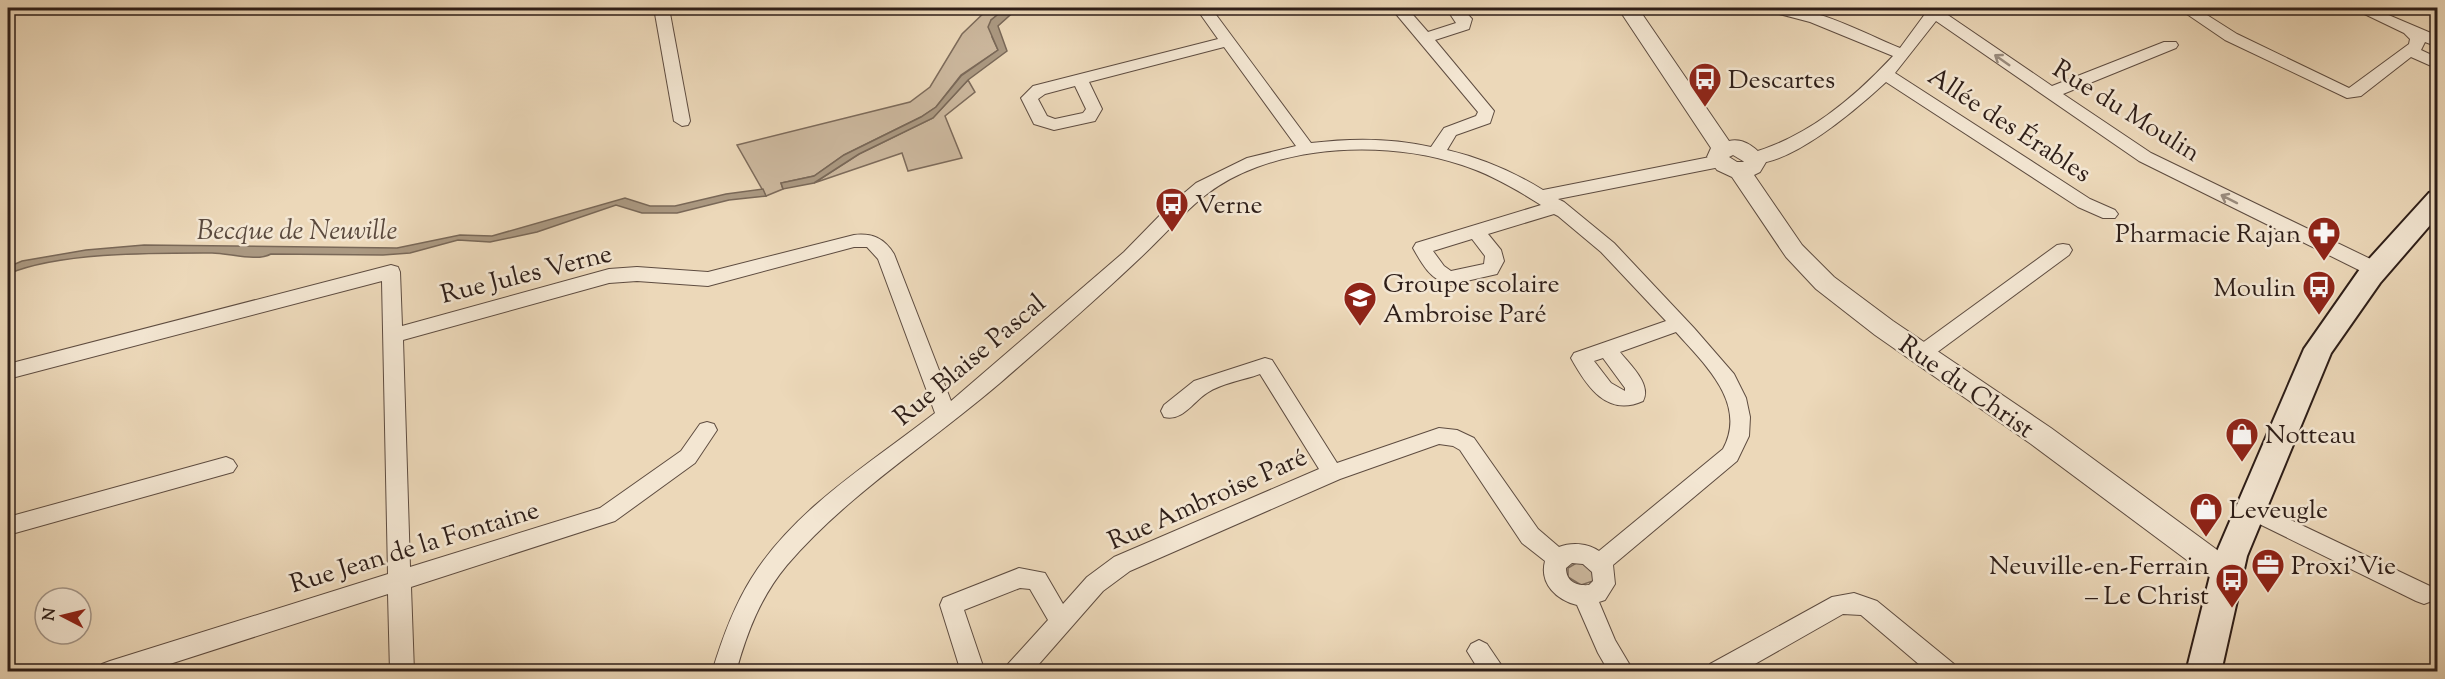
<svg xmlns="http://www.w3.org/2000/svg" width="2445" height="679" font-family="'Sorts Mill Goudy',serif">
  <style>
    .green { fill: #ccb89e; stroke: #7d6b5b; stroke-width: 1.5 }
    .water { fill: #ab9982; stroke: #796858; stroke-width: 1.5 }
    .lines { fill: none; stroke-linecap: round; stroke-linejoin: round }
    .minor-casing { stroke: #5e4c40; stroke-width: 2 }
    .tertiary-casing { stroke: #5e4c40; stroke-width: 2 }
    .secondary-casing { stroke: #2e1e18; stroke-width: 4 }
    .minor { fill: #f3e6d2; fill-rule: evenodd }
    .tertiary { fill: #f3e6d2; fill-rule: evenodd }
    .secondary { fill: #f3e6d2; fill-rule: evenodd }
    .oneway { stroke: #9a8c7e }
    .labels { text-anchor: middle; stroke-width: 5; stroke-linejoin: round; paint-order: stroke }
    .poi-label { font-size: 26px; fill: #2e1e18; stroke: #f3e6d2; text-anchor: start }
    .street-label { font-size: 26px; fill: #2e1e18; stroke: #f3e6d2 }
    .water-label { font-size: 27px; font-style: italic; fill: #5a493d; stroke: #f3e6d2 }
  </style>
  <rect width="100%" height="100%" fill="#ecd8b9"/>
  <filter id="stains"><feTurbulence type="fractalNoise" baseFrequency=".00333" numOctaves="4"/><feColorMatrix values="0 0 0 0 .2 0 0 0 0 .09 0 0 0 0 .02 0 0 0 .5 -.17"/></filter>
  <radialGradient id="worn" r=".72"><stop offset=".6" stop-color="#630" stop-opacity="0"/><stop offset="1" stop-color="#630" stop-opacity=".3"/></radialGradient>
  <g class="green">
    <polygon points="989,8 1006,8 991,20 992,37 998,50 961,75 936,107 921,117 844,155 814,176 781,183 783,189 766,196 737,145 910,102 930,87 962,34"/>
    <polygon points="968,80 975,92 945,116 962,158 908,171 902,153 814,183 859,154 933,118"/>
    <polygon points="1578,562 1592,568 1593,581 1581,585 1568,577 1568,568"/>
  </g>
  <g class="water">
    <polygon points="1006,8 1018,8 998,26 1007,51 968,80 933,118 859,154 814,183 783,189 781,183 814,176 844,155 921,117 936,107 961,76 998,50 988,27 991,20"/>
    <path d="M763 189 766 196 729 200 677 213H642L616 205 537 232 490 242 458 240 410 253 383 255 271 254C257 262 229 253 212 253 154 253 60 252 8 274V267L22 261 86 250 144 245 397 248 460 235 492 236 625 198 650 206H675L726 194Z"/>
  </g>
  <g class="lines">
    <g class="minor-casing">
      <g id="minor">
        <polygon points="654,8 669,8 690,121 688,125 682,126 674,121"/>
        <path d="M1196 8H1211L1311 143C1351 138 1392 138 1431 147L1444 128 1476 116 1478 112 1391 8H1407L1428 32 1456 23 1446 8H1462L1472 19 1469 29 1435 40 1494 111 1490 123 1456 135 1447 150C1481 158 1514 172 1543 190L1720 155 1726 157 1729 161 1720 167 1558 199 1564 202 1614 243 1694 328 1734 374 1746 398 1750 417 1749 436 1737 461 1613 565 1615 584 1605 600 1599 602 1615 640 1634 672H1609L1598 653 1577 605C1557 600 1539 584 1545 561L1522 543 1460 450 1453 446 1439 444 1340 479 1130 571 1103 591 1032 672H1004L1008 664 1048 620 1030 589 1020 588 964 610 985 672H961L940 605 943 598 1019 568 1045 573 1063 604 1087 577 1114 557 1319 469 1260 374C1244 380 1221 383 1207 393 1193 402 1182 422 1164 417L1161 411 1164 405 1194 381 1265 358 1272 360 1337 463 1439 428 1457 430 1474 438 1538 529 1559 547C1571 542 1588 543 1599 551L1723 449C1748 403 1704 364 1676 332L1620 352C1630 365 1652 384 1643 401 1607 417 1587 387 1571 358L1574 353 1666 321 1601 252 1558 216 1554 214 1488 234 1501 250 1504 261 1497 274 1449 285C1430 279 1422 264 1413 248L1416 243 1541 205C1516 189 1490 174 1462 165 1399 144 1320 144 1257 167 1200 188 1182 219 1140 258 1095 301 1047 342 1000 383 930 443 848 494 787 565 761 596 747 632 736 672H712C722 639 733 608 751 579 794 509 872 462 935 413L878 259 867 247H854L708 286 637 281 609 283 403 340 410 567 600 508 681 451 700 424 707 422 714 424 717 430 695 463 615 521 411 587 414 672H390L388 594 145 672H98L102 664 110 661 388 574 382 281 8 379V364L391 265 398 267 400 272 402 326 609 269 637 267 708 272 854 235C872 233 884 238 894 254L951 401 1124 252 1170 205 1196 183 1247 158 1296 146 1224 47 1089 82 1102 109 1095 121 1054 130 1034 124 1021 98 1033 86 1218 39ZM1075 86 1086 109 1083 113 1055 119 1047 116 1038 99 1045 94ZM1472 239 1485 256 1484 264 1451 271 1444 266 1433 251ZM1603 358 1625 388V391L1611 383 1594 361ZM1572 563 1583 564 1592 572 1593 581 1589 585C1577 586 1566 582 1566 568Z"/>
        <path d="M1765 8C1811 3 1859 31 1900 48L1925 14 1920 8H1943L1942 11 2052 86 2164 42H2176L2178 45 2176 48 2063 94 2151 153 2383 265 2385 270 2383 275H2369L2139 161 1936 21 1895 73 2090 199 2115 210 2118 214 2115 218H2103L2078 207 1886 82C1860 106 1785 172 1748 162L1745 158 1748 154C1806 138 1852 100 1893 56L1810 22 1768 11Z"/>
        <polygon points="2178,8 2196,8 2237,34 2349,88 2409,44 2410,39 2404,33 2352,8 2372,8 2438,36 2438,47 2425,42 2421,50 2438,58 2438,69 2411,57 2361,96 2347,98 2225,40"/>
        <polygon points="2063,244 2069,245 2072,250 2069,255 1928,359 1921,361 1914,359 1911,354 1914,349 2057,245"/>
        <polygon points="226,457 233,460 237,466 233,472 8,535 8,517"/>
        <polygon points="2251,501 2432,587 2435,594 2432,601 2424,604 2416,601 2243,516 2240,510 2243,504"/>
        <polygon points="1854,593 1877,601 1954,664 1958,672 1928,672 1861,615 1843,614 1741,672 1706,672 1710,664 1832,597"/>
        <polygon points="1479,640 1487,644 1506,672 1480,672 1467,651 1471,644"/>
      </g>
    </g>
    <g class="tertiary-casing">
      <path id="tertiary" d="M1618 8H1638L1729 141C1744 137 1760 150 1766 162L1760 172 1754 175 1802 245 1834 277 1893 321 2051 428 2235 563 2240 572 2235 581 2225 585 2215 581 2031 444 1875 335 1816 289 1786 257 1732 177 1717 170 1707 157 1711 148ZM1733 155 1743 161 1744 162H1737L1729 157Z"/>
    </g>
    <g class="secondary-casing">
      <polygon id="secondary" points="2438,190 2438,216 2380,283 2331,353 2247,556 2221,672 2186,672 2215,556 2304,349 2360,269 2429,193"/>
    </g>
    <use href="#minor" class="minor"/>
    <use href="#tertiary" class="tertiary"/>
    <use href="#secondary" class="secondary"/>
  </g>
  <defs><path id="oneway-shaft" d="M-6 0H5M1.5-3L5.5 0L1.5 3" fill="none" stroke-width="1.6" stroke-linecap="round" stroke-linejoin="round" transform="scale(1.5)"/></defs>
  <g class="oneway">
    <use href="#oneway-shaft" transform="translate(2002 60) rotate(-145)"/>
    <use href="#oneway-shaft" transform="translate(2229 199) rotate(-153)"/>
  </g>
  <defs>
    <g id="bus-pin" transform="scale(1.725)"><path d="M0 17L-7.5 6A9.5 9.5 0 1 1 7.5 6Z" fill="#8f2418" stroke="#f3e6d2"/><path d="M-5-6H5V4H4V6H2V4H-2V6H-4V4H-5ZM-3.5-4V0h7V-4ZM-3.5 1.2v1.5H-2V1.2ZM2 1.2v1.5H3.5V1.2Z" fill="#fff"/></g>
    <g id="pharmacy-pin" transform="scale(1.725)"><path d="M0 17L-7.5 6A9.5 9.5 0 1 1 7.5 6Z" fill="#8f2418" stroke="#f3e6d2"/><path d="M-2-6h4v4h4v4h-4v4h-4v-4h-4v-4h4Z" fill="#fff"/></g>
    <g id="school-pin" transform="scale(1.725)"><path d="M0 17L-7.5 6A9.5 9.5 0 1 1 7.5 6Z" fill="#8f2418" stroke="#f3e6d2"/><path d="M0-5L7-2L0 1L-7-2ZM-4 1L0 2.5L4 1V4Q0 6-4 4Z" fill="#fff"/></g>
    <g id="shop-pin" transform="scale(1.725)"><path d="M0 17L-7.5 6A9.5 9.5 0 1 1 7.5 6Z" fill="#8f2418" stroke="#f3e6d2"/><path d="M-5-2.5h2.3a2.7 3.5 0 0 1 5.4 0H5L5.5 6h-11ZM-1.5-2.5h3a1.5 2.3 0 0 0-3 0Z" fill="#fff"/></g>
    <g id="office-pin" transform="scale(1.725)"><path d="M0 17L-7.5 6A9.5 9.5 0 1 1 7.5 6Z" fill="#8f2418" stroke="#f3e6d2"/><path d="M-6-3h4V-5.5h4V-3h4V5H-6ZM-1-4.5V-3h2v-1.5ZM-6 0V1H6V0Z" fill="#fff"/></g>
  </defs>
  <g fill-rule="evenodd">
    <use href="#bus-pin" x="1705" y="79"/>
    <use href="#bus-pin" x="1172" y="204"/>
    <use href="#pharmacy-pin" x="2324" y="233"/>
    <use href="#bus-pin" x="2319" y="287"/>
    <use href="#school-pin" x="1360" y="298"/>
    <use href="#shop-pin" x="2242" y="434"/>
    <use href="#shop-pin" x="2206" y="509"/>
    <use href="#office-pin" x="2268" y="565"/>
    <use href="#bus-pin" x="2232" y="580"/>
  </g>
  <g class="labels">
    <g class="poi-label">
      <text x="1728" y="88">Descartes</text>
      <text x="1195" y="213">Verne</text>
      <text x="2301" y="242" text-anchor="end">Pharmacie Rajan</text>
      <text x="1383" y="292">Groupe scolaire<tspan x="1383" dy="30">Ambroise Paré</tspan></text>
      <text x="2296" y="296" text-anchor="end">Moulin</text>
      <text x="2265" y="443">Notteau</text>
      <text x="2229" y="518">Leveugle</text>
      <text x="2209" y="574" text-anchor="end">Neuville-en-Ferrain<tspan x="2209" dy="30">– Le Christ</tspan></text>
      <text x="2291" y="574">Proxi'Vie</text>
    </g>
    <g class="street-label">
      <text transform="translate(2127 110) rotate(32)" y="9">Rue du Moulin</text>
      <text transform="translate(2010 124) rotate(33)" y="9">Allée des Érables</text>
      <text transform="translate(526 273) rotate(-14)" y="9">Rue Jules Verne</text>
      <text transform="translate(969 359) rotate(-40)" y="9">Rue Blaise Pascal</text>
      <text transform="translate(1967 386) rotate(35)" y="9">Rue du Christ</text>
      <text transform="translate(1207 498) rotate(-24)" y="9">Rue Ambroise Paré</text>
      <text transform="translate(414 546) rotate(-17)" y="9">Rue Jean de la Fontaine</text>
    </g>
    <g class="water-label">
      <text x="297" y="239">Becque de Neuville</text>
    </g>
  </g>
  <rect width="2445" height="679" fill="none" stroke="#ecd8b9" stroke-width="30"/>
  <rect x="9" y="9" width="2427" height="661" fill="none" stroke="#2e1e18" stroke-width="3"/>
  <rect x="15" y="15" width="2415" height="649" fill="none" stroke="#2e1e18" stroke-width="1.5"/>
  <g transform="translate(63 616) rotate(277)"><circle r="28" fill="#f3e6d2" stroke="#a49688" stroke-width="1.5"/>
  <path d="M0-4.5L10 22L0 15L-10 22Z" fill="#8f2418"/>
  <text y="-9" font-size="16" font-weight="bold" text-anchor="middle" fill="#2e1e18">N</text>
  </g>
  <rect width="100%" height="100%" filter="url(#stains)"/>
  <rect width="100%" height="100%" fill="url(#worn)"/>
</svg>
